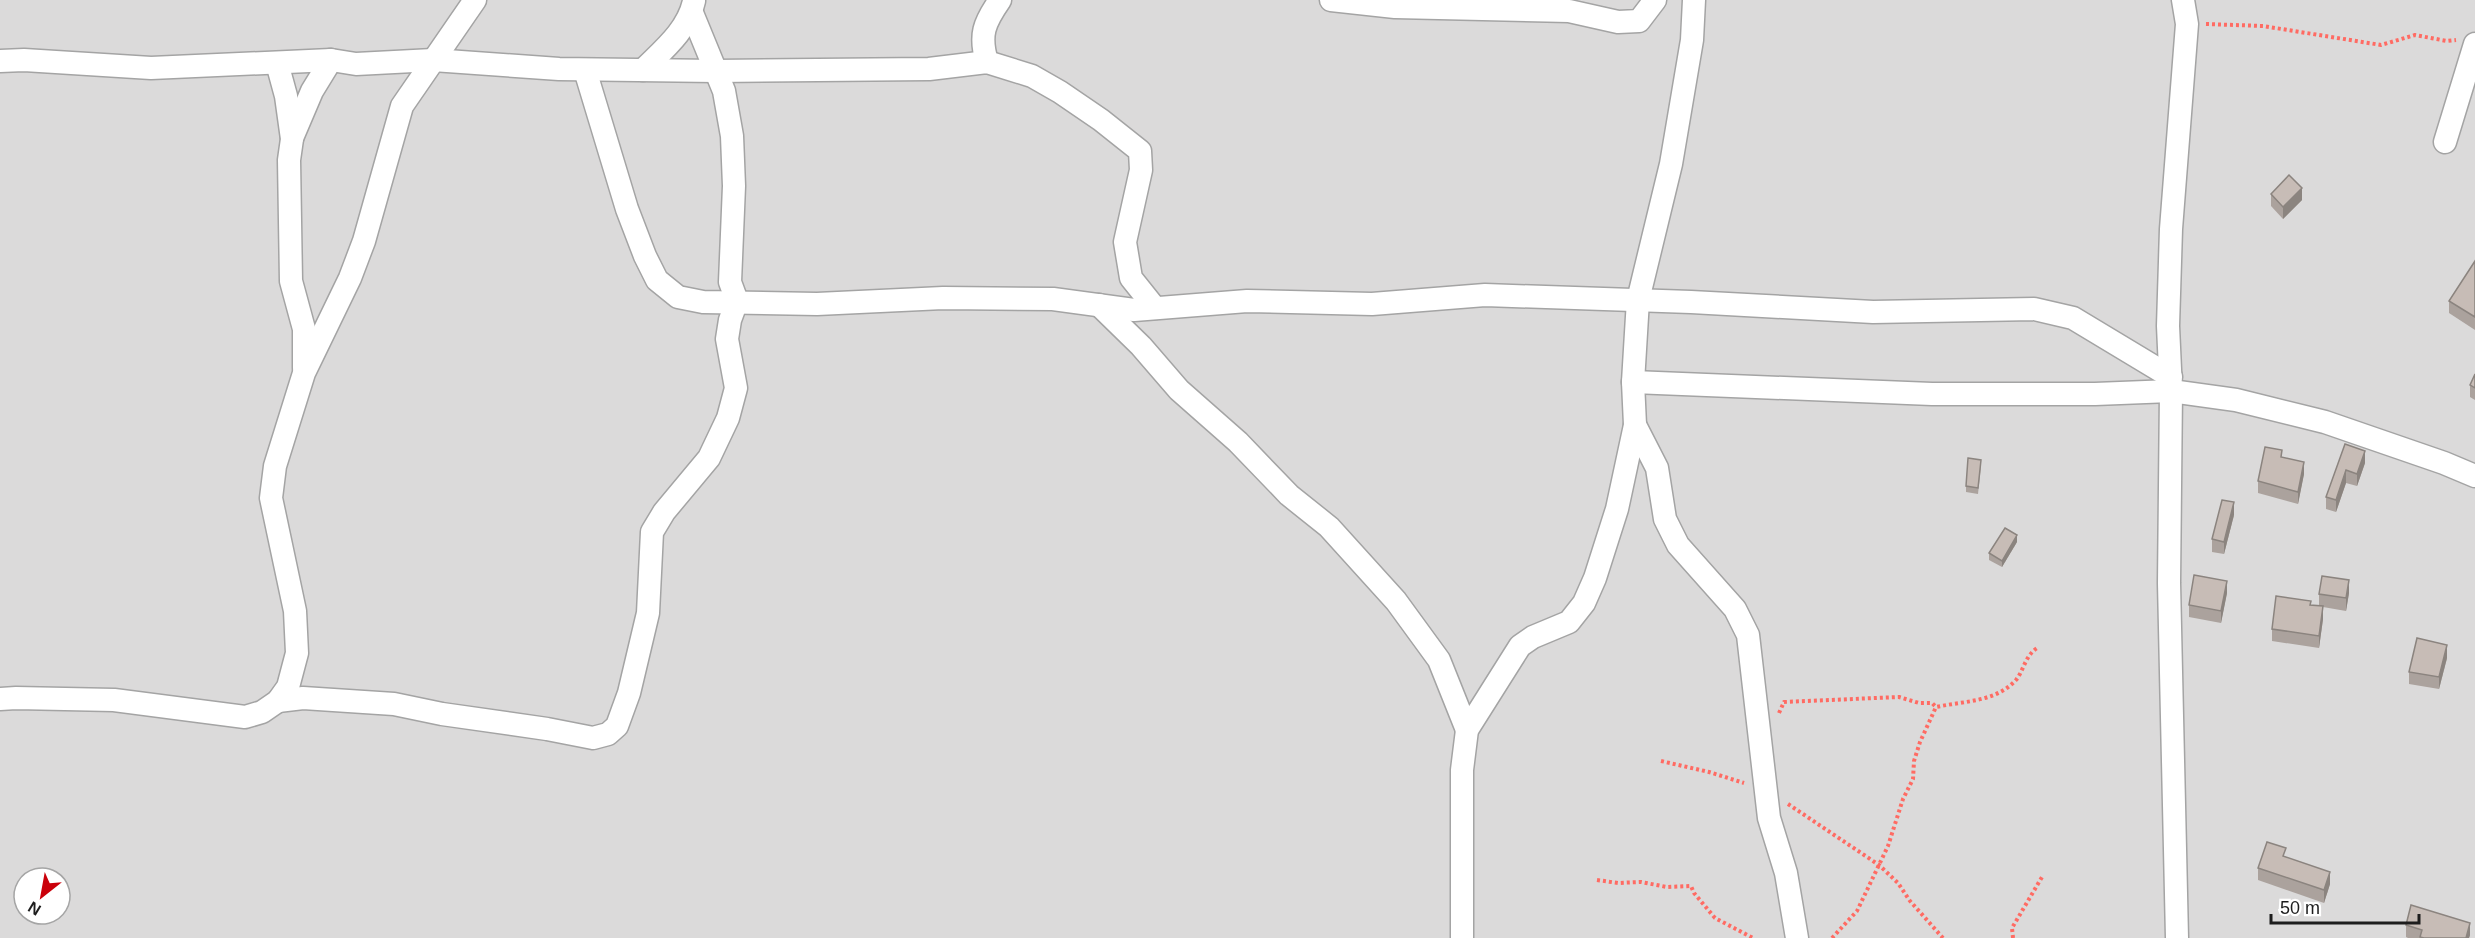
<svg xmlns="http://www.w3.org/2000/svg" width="2475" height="938" font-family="Arial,sans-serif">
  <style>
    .residential { fill: #dbdada; fill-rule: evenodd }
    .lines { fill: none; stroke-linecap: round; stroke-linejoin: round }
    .minor-casing { stroke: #a4a4a4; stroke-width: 25 }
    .path { stroke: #ff6b63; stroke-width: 4; stroke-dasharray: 3 3; stroke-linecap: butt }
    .minor { stroke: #fff; stroke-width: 22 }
    .wall { fill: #aba29d }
    .shaded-wall { fill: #8b847f }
    .building { fill: #c7bcb6; stroke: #8b847f; stroke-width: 1.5 }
  </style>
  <rect width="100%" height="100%" fill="#efeae2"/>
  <path class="residential" d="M0 0H2475V938H0ZM24 878H60V914H24Z"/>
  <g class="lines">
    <g class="minor-casing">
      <g id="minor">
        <polyline points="1331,0 1395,7 1569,11 1618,22 1639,21 1655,0"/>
        <polyline points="0,61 24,60 151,68 331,60 356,64 433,60 559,69 716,71 929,69 987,62 1032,76 1060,92 1101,120 1140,151 1141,170 1125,242 1131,278 1155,308"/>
        <path d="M987 62C979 35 984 23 1000 0"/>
        <polyline points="277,63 286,96 292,139 289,160 291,281 304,329 304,368"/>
        <polyline points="585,70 627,209 645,256 657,280 678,297 703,302 817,304 943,298 1053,299 1134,310 1247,301 1372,304 1485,295 1691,302 1873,312 2034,309 2073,318 2171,377"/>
        <path d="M643 70C663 50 688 30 694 1"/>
        <polyline points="292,138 312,91 331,60"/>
        <polyline points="2445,142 2475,44"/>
        <polyline points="1099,305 1141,346 1179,390 1238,442 1289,495 1329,527 1396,601 1439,660 1467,730"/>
        <polyline points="1633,382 1932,394 2095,394 2171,391 2236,400 2325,422 2444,463 2475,476"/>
        <polyline points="1635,425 1657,468 1665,519 1678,545 1735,609 1748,635 1769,818 1786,873 1797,938"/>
        <polyline points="0,699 16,698 114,700 245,717 262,712 278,701 288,687 297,653 295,611 271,498 275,466 304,373 350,278 364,241 402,106 475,0"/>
        <polyline points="278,701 303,698 394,704 442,714 547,729 593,738 608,734 617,726 629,693 648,613 652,532 664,512 709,458 728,418 736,388 727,339 730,320 737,301 730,282 734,186 732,136 724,91 692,13"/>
        <polyline points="1462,938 1462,770 1467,730 1520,646 1533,637 1569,622 1584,603 1595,578 1617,509 1635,425 1633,382 1638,300 1671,164 1692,40 1694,0"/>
        <polyline points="2177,938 2169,583 2171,391 2168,326 2171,229 2187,24 2183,0"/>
      </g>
    </g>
    <g class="path">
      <polyline points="2206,24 2263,26 2381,45 2415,35 2447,41 2456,40"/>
      <path d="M1779 713 1784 702 1899 697 1919 703H1932L1936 707C1964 701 1996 702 2016 680 2024 670 2025 656 2037 648"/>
      <polyline points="1661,761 1709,772 1744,783"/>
      <polyline points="1788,804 1879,865 1898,883 1910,901 1943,938"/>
      <polyline points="1597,880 1618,883 1641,882 1667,887 1691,886 1694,893 1715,918 1753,938"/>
      <polyline points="1832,938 1857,911 1888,846 1903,799 1913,779 1914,761 1920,742 1936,707"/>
      <polyline points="2013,938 2012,928 2042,877"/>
    </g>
    <use href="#minor" class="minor"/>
  </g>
  <g class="wall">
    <polygon points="2271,194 2302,200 2283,219 2271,206"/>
    <polygon points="2475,261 2475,330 2449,313 2449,301"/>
    <polygon points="2475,374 2475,400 2470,397 2470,385"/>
    <polygon points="2345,444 2365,463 2357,486 2346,483 2336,512 2326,509 2326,497"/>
    <polygon points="2282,457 2304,474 2298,504 2258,493 2258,481"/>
    <polygon points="1981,466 1978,494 1966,492 1966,486"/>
    <polygon points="2234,515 2224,554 2212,552 2212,539"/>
    <polygon points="2017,542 2002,567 1989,560 1989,553"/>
    <polygon points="2227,593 2221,623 2189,617 2189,605"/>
    <polygon points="2349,593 2346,611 2323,607 2323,619 2319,648 2272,641 2272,629 2311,605 2319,606 2319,594"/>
    <polygon points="2447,658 2439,689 2409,684 2409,672"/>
    <polygon points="2286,857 2330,884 2324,903 2258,880 2258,868"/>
    <polygon points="2406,925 2470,935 2469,938 2408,938 2406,937"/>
  </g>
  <g class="shaded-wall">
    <polygon points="2302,188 2302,200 2283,219 2283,207"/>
    <polygon points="2365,451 2365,463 2357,486 2357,474"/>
    <polygon points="2304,462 2304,474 2298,504 2298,492"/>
    <polygon points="2346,470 2346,483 2336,512 2336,500"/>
    <polygon points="2234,502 2234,515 2224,554 2224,542"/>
    <polygon points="2017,535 2017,542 2002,567 2002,561"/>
    <polygon points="2349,580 2349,593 2346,611 2346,598"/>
    <polygon points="2227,581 2227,593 2221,623 2221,611"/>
    <polygon points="2323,606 2323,619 2319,648 2319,636"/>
    <polygon points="2447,645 2447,658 2439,689 2439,677"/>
    <polygon points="2330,872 2330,884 2324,903 2324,890"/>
    <polygon points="2470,923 2470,935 2469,938 2466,938"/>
  </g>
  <g class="building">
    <polygon points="2289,175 2302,188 2283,207 2271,194"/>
    <polygon points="2475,261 2475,317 2449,301"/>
    <polygon points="2475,374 2475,388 2470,385"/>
    <polygon points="2345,444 2365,451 2357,474 2346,470 2336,500 2326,497"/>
    <polygon points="2265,447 2282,450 2281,457 2304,462 2298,492 2258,481"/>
    <polygon points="1968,458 1981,460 1978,488 1966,486"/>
    <polygon points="2222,500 2234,502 2224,542 2212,539"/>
    <polygon points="2005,528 2017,535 2002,561 1989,553"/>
    <polygon points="2194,575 2227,581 2221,611 2189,605"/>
    <polygon points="2322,576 2349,580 2346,598 2319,594"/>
    <polygon points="2276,596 2311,601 2310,605 2323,606 2319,636 2272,629"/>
    <polygon points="2417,638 2447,645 2439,677 2409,672"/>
    <polygon points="2267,842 2286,848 2283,856 2330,872 2324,890 2258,868"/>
    <polygon points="2411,905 2470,923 2466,938 2424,938 2420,937 2422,930 2406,925"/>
  </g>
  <g transform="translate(42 896) rotate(211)"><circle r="28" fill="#ffffff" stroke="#a5a5a5" stroke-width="1.5"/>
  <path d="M0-4.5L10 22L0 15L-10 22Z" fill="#ca000a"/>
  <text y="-9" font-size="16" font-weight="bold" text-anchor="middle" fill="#1d1d1d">N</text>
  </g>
  <path d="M2271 914v9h148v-9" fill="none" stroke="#1d1d1d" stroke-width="3"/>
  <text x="2280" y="914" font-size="18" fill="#1d1d1d" stroke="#ffffff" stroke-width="4.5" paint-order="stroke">50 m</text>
</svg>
